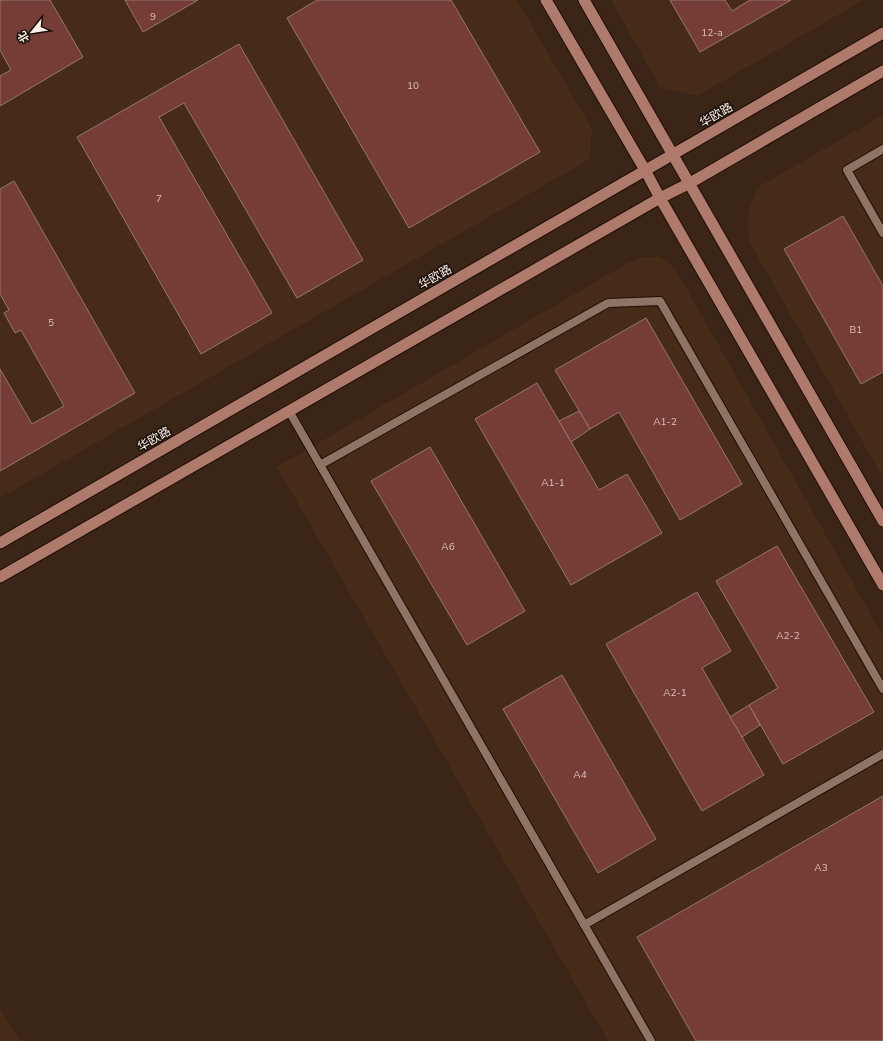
<svg xmlns="http://www.w3.org/2000/svg" width="883" height="1041" font-family="'Nunito Sans','Noto Sans SC',sans-serif">
  <style>
    .built { fill: #462b19 }
    .building { fill: #753d35; stroke: #957772 }
    .lines { fill: none; stroke-linecap: round; stroke-linejoin: round }
    .service-casing { stroke: #200d03; stroke-width: 10 }
    .secondary-casing { stroke: #200d03; stroke-width: 13 }
    .service { stroke: #8e7465; stroke-width: 8 }
    .secondary { stroke: #ae7a6b; stroke-width: 11 }
    .labels { text-anchor: middle; stroke-width: 3; stroke-linejoin: round; paint-order: stroke }
    .number-label { font-size: 10px; fill: #dcc3bb }
    .street-label { font-size: 12px; fill: #fff0e8; stroke: #1a100b }
  </style>
  <rect width="100%" height="100%" fill="#3a2517"/>
  <g class="built">
    <polygon points="0,0 517,0 592,129 590,159 0,498"/>
    <polygon points="611,0 864,0 697,96 660,87"/>
    <polygon points="883,115 883,478 750,243 747,225 750,206 758,187"/>
    <polygon points="660,256 676,270 883,636 883,1041 608,1041 277,467 626,264 640,258"/>
    <polygon points="0,1008 20,1041 0,1041"/>
  </g>
  <g class="building">
    <polygon points="0,0 50,0 83,57 0,106 0,76 11,70 0,50"/>
    <polygon points="125,0 198,0 143,32"/>
    <polygon points="317,0 451,0 540,152 409,228 287,18"/>
    <polygon points="670,0 725,0 732,11 750,0 791,0 700,52"/>
    <polygon points="239,44 363,260 297,298 184,103 159,117 272,313 201,354 77,137"/>
    <polygon points="14,181 135,393 0,471 0,369 32,424 64,406 21,330 15,333 4,313 9,310 0,294 0,189"/>
    <polygon points="843,216 883,286 883,372 861,384 784,249"/>
    <polygon points="646,318 742,484 680,520 619,412 590,429 555,370"/>
    <polygon points="537,383 599,490 627,474 662,533 571,585 475,419"/>
    <polygon points="579,411 590,429 571,442 559,421"/>
    <polygon points="430,447 525,611 467,645 371,481"/>
    <polygon points="777,546 874,712 783,764 749,705 778,688 716,581"/>
    <polygon points="697,592 731,651 702,668 764,775 702,811 606,644"/>
    <polygon points="562,675 656,839 598,873 503,709"/>
    <polygon points="749,705 760,725 742,737 730,717"/>
    <polygon points="883,796 883,1041 696,1041 637,937"/>
  </g>
  <g class="lines">
    <g class="service-casing">
      <g id="service">
        <polyline points="883,149 847,170 883,233"/>
        <polyline points="289,411 651,1041"/>
        <polyline points="320,465 608,303 660,301 883,689"/>
        <polyline points="584,925 883,754"/>
      </g>
    </g>
    <g class="secondary-casing">
      <g id="secondary">
        <polyline points="546,0 645,170 660,198 883,585"/>
        <polyline points="584,0 883,521"/>
        <polyline points="0,543 883,33"/>
        <polyline points="0,577 660,198 690,183 883,71"/>
      </g>
    </g>
    <use href="#service" class="service"/>
    <use href="#secondary" class="secondary"/>
  </g>
  <g class="labels">
    <g class="number-label">
      <text x="153" y="20">9</text>
      <text x="712" y="36">12-a</text>
      <text x="413" y="89">10</text>
      <text x="159" y="202">7</text>
      <text x="51" y="326">5</text>
      <text x="856" y="333">B1</text>
      <text x="665" y="425">A1-2</text>
      <text x="553" y="486">A1-1</text>
      <text x="448" y="550">A6</text>
      <text x="788" y="639">A2-2</text>
      <text x="675" y="696">A2-1</text>
      <text x="580" y="778">A4</text>
      <text x="821" y="871">A3</text>
    </g>
    <g class="street-label">
      <text transform="translate(716 115) rotate(-30)" y="4">华欧路</text>
      <text transform="translate(435 277) rotate(-30)" y="4">华欧路</text>
      <text transform="translate(154 439) rotate(-30)" y="4">华欧路</text>
    </g>
  </g>
  <g transform="translate(32 32) rotate(240)" stroke="#1a100b" stroke-width="3" paint-order="stroke">
  <path d="M0-3L7 15L0 10L-7 15Z" fill="#fff0e8"/>
  <text y="-6" font-size="11" font-weight="bold" text-anchor="middle" fill="#fff0e8">北</text>
  </g>
</svg>
